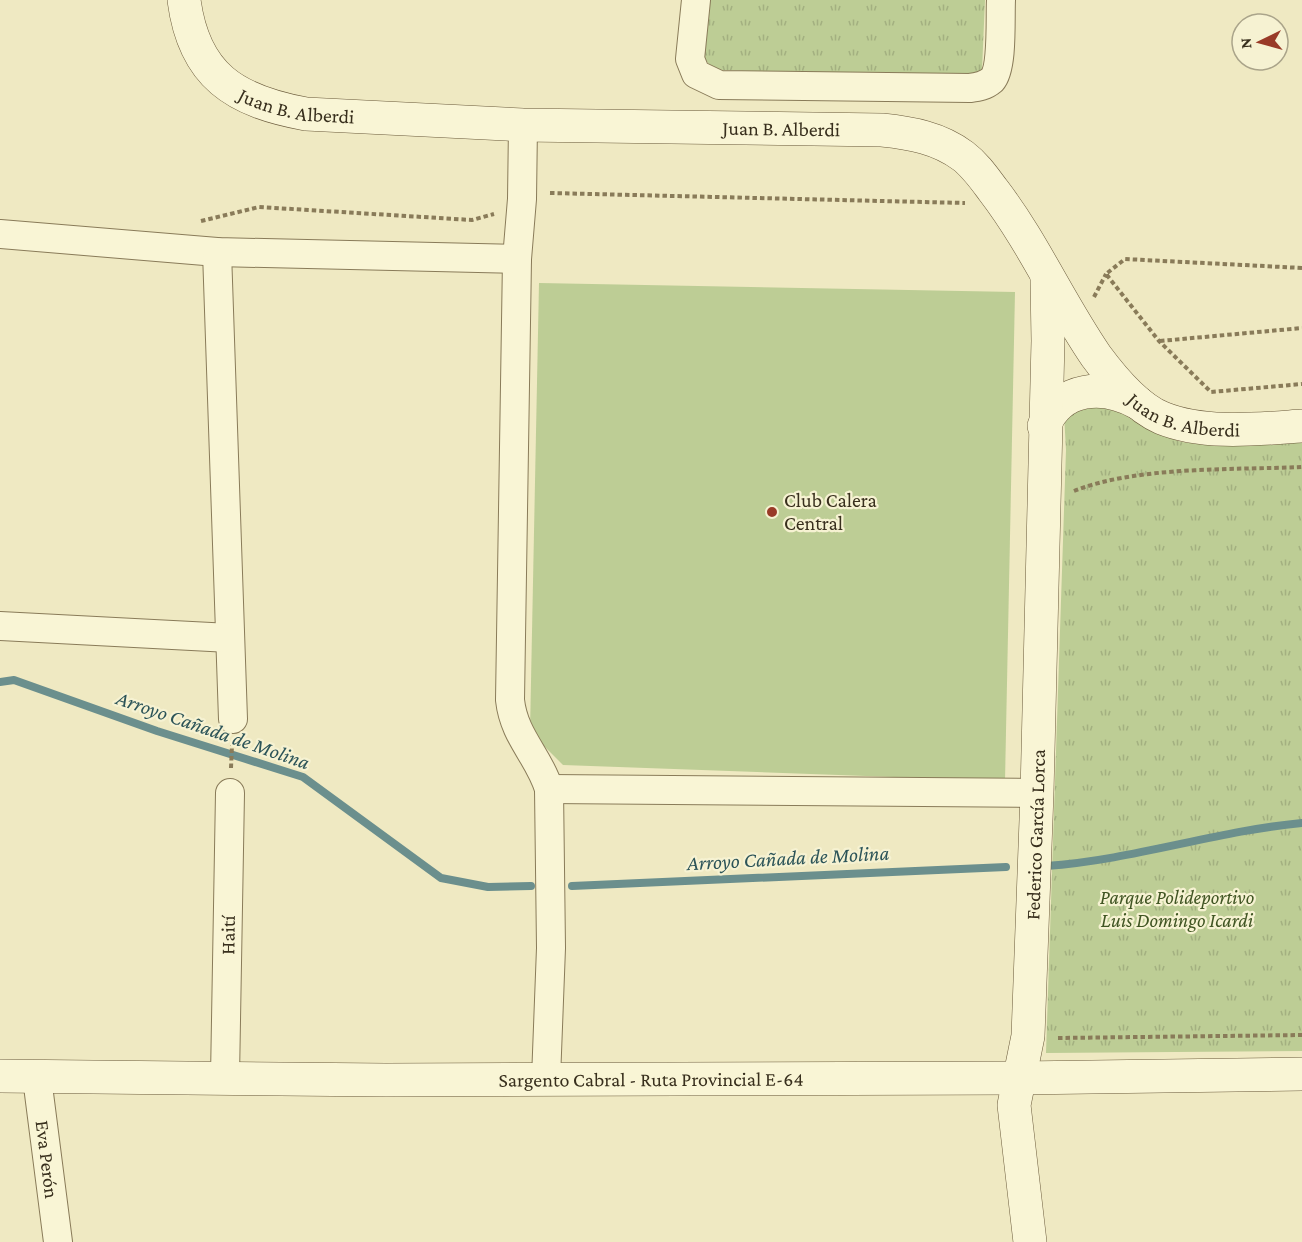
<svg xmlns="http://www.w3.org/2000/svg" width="1302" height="1242" viewBox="0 0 1302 1242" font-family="'Crimson Pro',serif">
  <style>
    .grass { fill: url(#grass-tufts) }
    .pitch { fill: #bdcd95 }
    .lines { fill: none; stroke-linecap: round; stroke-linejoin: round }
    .stream { stroke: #6b8f8d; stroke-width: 8 }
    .street-casing { stroke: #897b59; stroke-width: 30 }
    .secondary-casing { stroke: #6b5b3c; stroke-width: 34 }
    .path { stroke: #897b59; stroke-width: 4; stroke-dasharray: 4.5 3; stroke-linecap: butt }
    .street { stroke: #f9f5d5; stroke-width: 28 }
    .secondary { stroke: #f9f5d5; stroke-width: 33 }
    .poi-dot { fill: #993a27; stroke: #f6f2d2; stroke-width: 2 }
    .labels { text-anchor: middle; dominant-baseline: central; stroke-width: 4.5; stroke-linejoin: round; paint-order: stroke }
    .street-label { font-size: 20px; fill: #382f1d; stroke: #f6f2d2 }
    .poi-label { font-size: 20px; fill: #382f1d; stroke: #f6f2d2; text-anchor: start }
    .park-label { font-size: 20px; font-style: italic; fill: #405523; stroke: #f6f2d2 }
    .water-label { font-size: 21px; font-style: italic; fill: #2c5458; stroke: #f6f2d2 }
  </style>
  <defs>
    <pattern id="grass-tufts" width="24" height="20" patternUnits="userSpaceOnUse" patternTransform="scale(1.5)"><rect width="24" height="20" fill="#bdcd95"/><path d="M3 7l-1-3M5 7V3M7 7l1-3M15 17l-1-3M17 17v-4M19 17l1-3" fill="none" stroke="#a3b080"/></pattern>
  </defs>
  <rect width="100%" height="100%" fill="#efe9c2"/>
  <path class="grass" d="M709,0H985L982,70L969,77L714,70L703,57Z
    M1099,406L1114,408L1147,429L1181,442L1218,446L1302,440V1051L1046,1053L1066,450L1064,414Z"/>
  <path class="pitch" d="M539,283L1015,292L1005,781L563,765L530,732Z"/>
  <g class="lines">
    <path class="stream" d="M0,682L14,680L157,731L303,777L441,878L488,887L531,886
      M1046,866C1133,860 1216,831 1302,823
      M572,886L1006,867"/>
    <defs>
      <g id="street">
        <path d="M696,0L690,59L696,74L719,85L970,88C978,87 985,86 992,80C1003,68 1000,18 1001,0"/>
        <path d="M523,125L522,199L517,259L510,700C514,737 539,756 549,789L551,948L546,1079"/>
        <path d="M0,234L217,252L517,259"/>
        <path d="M217,252L233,719"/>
        <path d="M0,626L230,638"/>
        <path d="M549,789L1037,793"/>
        <path id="s1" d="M225,1077L230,793"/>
        <path id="s2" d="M37,1078L58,1242"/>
      </g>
      <g id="secondary">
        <path id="s3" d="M184,0C194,76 235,101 306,114L523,125L882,130C911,133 939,138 963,156C975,165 984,178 993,190C1033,242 1059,302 1096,356C1113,379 1136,407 1162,418C1204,435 1258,429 1302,426"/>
        <path d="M1044,426C1061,386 1103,384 1138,403"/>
        <path id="s4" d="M0,1076L386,1080L1020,1078L1302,1074"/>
        <path id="s5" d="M1030,1242L1014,1105L1028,1036L1037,793L1048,341L1047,280"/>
      </g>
    </defs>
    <use href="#street" class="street-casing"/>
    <use href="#secondary" class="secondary-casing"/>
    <path class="path" d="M550,193L965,203
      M201,221L259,207L472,220L494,214
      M1302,268L1125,259L1106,274L1159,341L1211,392L1302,384
      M1094,297L1106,274
      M1160,341L1302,328
      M1074,491C1136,466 1234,470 1302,467
      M231,768L232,745
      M1058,1038L1302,1035"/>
    <use href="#street" class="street"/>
    <use href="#secondary" class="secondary"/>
  </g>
  <circle class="poi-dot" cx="772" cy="512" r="6"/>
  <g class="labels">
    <g class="street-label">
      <text stroke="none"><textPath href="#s3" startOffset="172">Juan B. Alberdi</textPath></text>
      <text stroke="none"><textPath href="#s3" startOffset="658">Juan B. Alberdi</textPath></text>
      <text stroke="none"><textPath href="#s3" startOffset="1198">Juan B. Alberdi</textPath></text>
      <text stroke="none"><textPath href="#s5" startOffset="410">Federico García Lorca</textPath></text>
      <text stroke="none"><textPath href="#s1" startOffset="142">Haití</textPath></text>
      <text stroke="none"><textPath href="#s4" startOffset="651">Sargento Cabral - Ruta Provincial E-64</textPath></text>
      <text stroke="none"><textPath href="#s2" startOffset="82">Eva Perón</textPath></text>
    </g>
    <g class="poi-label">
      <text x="784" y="500">Club Calera<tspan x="784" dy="23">Central</tspan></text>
    </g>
    <g class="park-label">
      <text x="1177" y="897">Parque Polideportivo<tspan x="1177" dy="23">Luis Domingo Icardi</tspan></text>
    </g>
    <g class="water-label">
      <text transform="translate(213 730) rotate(19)">Arroyo Cañada de Molina</text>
      <text transform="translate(788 858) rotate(-3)">Arroyo Cañada de Molina</text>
    </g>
  </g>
  <g transform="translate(1260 42) rotate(265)"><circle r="28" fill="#f6f2d2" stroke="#aaa48a" stroke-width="1.5"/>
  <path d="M0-4.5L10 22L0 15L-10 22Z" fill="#993a27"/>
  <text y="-9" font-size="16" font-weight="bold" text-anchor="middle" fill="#382f1d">N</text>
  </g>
</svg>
